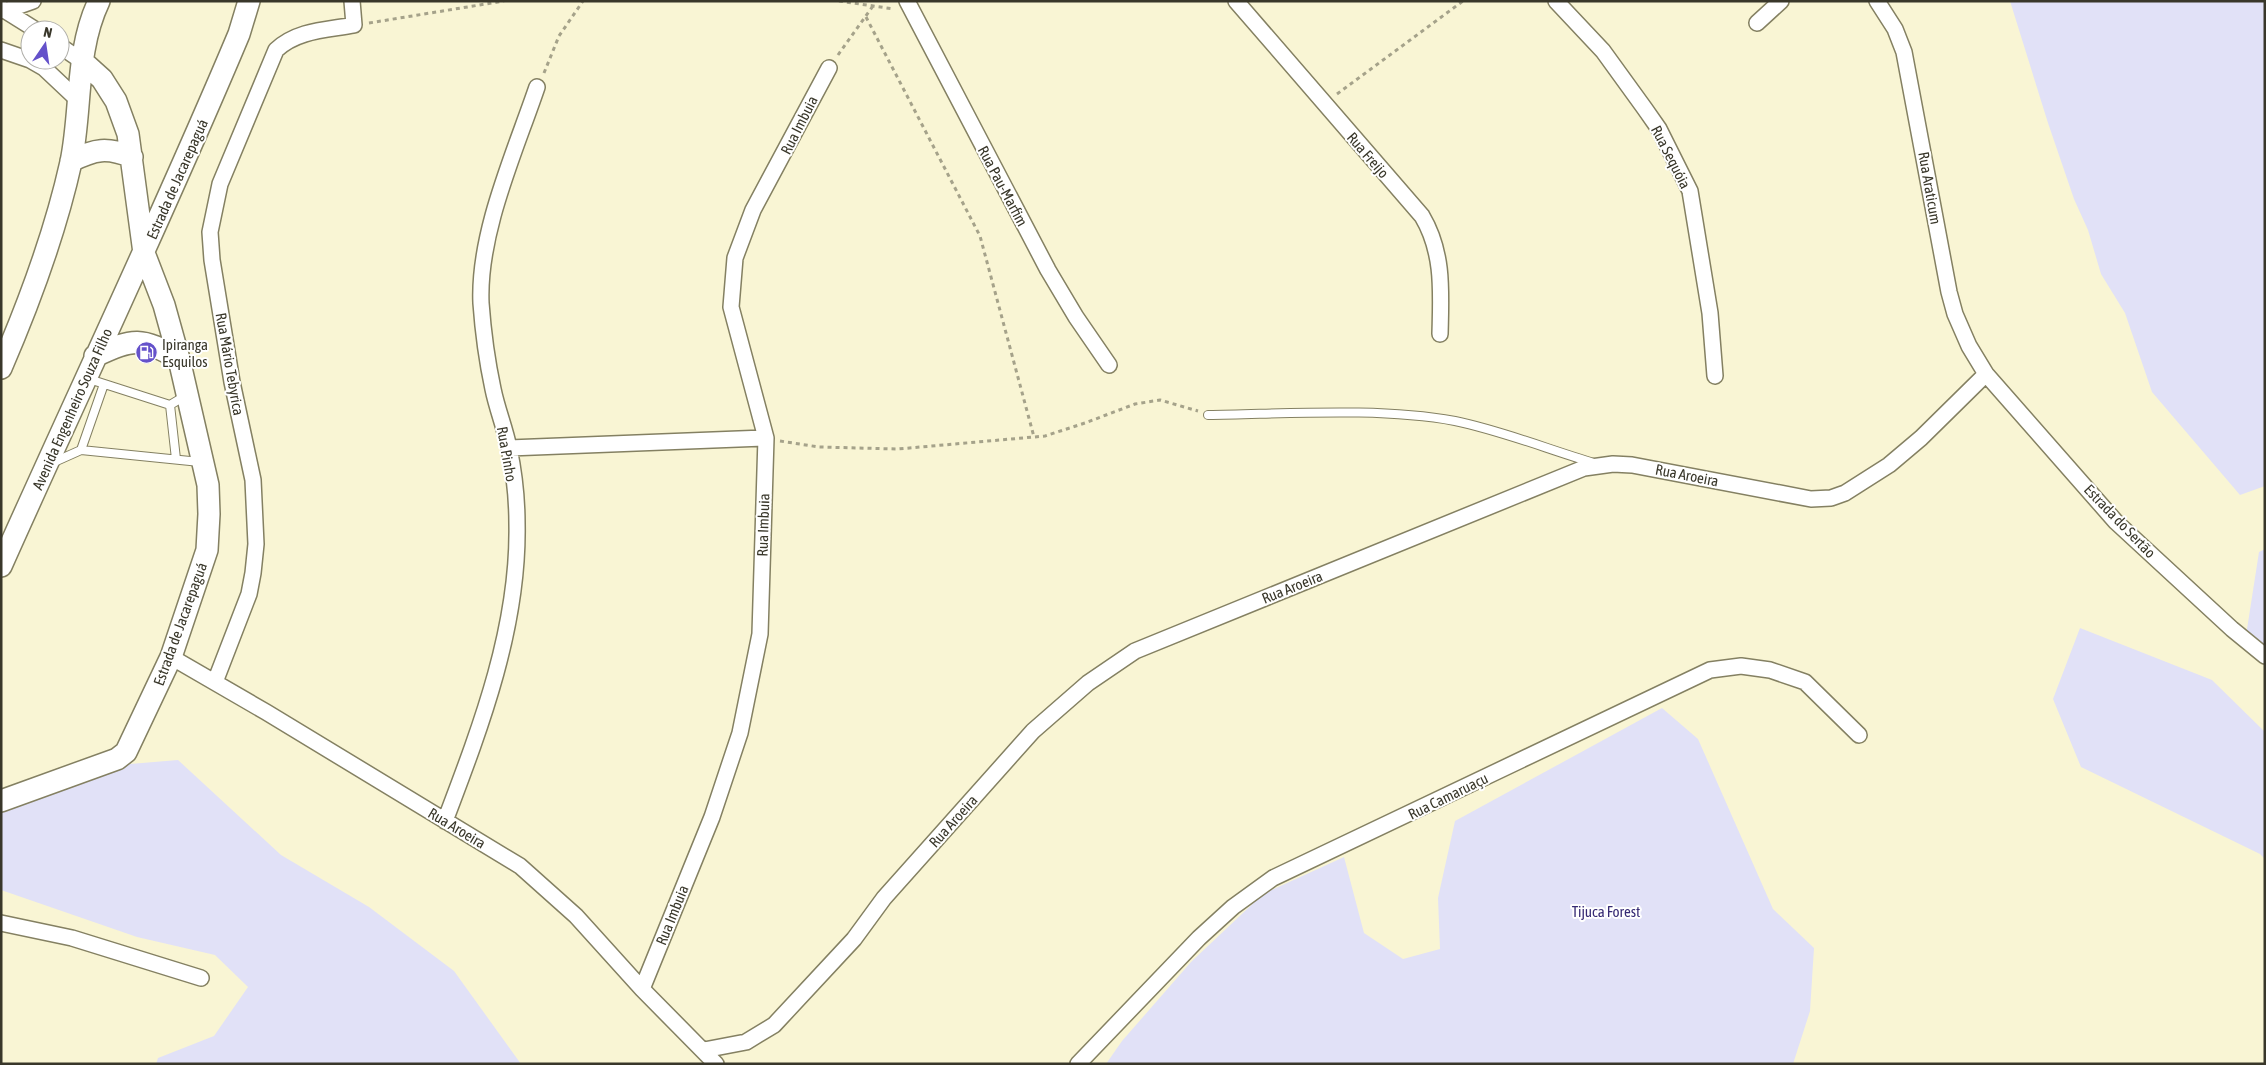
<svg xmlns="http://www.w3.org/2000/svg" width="2266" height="1065" viewBox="0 0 2266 1065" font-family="'Asap Condensed',sans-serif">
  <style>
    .green { fill: #e1e1f7 }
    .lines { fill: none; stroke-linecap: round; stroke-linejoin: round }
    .lane-casing { stroke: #848062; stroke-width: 10 }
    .street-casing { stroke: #848062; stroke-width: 18 }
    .secondary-casing { stroke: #848062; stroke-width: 24 }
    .path { stroke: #a5a28a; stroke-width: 3; stroke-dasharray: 4 4; stroke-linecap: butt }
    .lane { stroke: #fff; stroke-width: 8 }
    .street { stroke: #fff; stroke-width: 15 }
    .secondary { stroke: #fff; stroke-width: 21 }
    .labels { text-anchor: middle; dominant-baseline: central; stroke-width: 4; stroke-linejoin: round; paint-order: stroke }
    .street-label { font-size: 15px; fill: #39372a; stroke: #fff }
    .poi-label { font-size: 15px; fill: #39372a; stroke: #fff; text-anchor: start }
    .park-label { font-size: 15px; fill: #362a74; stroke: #fff }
  </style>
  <rect width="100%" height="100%" fill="#f9f5d4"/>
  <path class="green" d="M2010,1H2265V486L2240,495L2152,392L2125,313L2101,274L2088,230L2074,199L2048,123Z
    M2265,549V654L2245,642L2259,552Z
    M2080,628L2212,680L2265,732V859L2260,854L2081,767L2053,699Z
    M1662,708L1698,739L1773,909L1814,948L1810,1011L1793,1064H1106L1122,1041L1191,962L1263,894L1344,857L1364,933L1403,959L1440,949L1438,898L1455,821Z
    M178,760L281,855L369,907L454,971L521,1064H156L158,1058L214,1036L248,987L215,955L137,937L1,890V809L130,764Z"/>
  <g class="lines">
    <defs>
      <path id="lane" d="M89,379L170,405L185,396
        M170,405L176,459
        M1208,415C1286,414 1378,407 1455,421C1503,431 1547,449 1594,463
        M81,450L104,384
        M52,463L81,450L200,462"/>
      <path id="street" d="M907,1L1048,270L1076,317L1109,365
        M1236,1L1422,216C1444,253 1441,292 1440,334
        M1556,1L1603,51L1645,109L1659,129L1690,191L1710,313L1715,376
        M1877,1L1895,29L1904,52L1949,292L1955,314L1969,346L1986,374L2116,522L2232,629L2265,656
        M1,8L36,30
        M5,11L33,1
        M1757,23L1781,1
        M60,46L82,61
        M1,50L30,60
        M30,60L44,68L78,100
        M509,448L766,438
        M171,657L266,712L520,866L576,916L642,989L716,1064
        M215,682L249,594L253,573L256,544L253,480L232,382L212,260L210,232L220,184L276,50C297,30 327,30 354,25L352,1
        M445,821C481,726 519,627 517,524C517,499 514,472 509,448C505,428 497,409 493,389C487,361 483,331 481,303C478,233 515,152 537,87
        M1,923L72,938L201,978
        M642,989L712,817L740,733L760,634L766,438L731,307L735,258L753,210L829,68
        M704,1050L746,1042L774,1025L854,939L884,898L1033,731L1088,683L1135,651L1584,468L1613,464L1632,465L1811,499L1831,498L1845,493L1889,465L1921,438L1986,374
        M1078,1064L1199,938L1233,907L1273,878L1710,670L1741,666L1770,670L1805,682L1859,735"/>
      <path id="secondary" d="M71,161C95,149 107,147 132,157
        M95,356C134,338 141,337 179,359
        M1,368C30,301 55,234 71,162C82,109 75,51 99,1
        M1,566C80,389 164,213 239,34L249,1
        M1,801L117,759L126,752L171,657L207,550L209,514L208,485L179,359L164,305L144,253L128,134L116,101L102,79L82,61"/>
    </defs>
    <use href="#lane" class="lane-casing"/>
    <use href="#street" class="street-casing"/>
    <use href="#secondary" class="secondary-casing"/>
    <path class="path" d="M839,1L894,9
      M866,17L980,236L1034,437
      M369,23L504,1
      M838,55L873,6
      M544,73L559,36L583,1
      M1337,94L1463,1
      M780,441L819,447L898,449L1045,436L1085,423L1135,404L1160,400L1198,411"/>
    <use href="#lane" class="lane"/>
    <use href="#street" class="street"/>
    <use href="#secondary" class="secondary"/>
  </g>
  <defs>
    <symbol id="fuel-disc" viewBox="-11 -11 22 22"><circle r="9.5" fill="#6451ca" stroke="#fff"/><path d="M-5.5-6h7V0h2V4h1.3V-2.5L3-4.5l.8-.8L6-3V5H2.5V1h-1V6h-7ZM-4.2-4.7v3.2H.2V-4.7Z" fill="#fff"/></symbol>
  </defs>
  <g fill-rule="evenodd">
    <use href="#fuel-disc" x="134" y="340" width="25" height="25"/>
  </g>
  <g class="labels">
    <g class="street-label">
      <text transform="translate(799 125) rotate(-63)">Rua Imbuia</text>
      <text transform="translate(1368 155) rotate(49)">Rua Freijo</text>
      <text transform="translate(1671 157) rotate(63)">Rua Sequóia</text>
      <text transform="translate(177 179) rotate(-66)">Estrada de Jacarepaguá</text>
      <text transform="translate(1003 186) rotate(62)">Rua Pau-Marfim</text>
      <text transform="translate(1930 188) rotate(80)">Rua Araticum</text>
      <text transform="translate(230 364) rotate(80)">Rua Mário Tebyrica</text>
      <text transform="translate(72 409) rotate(-66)">Avenida Engenheiro Souza Filho</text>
      <text transform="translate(507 454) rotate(80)">Rua Pinho</text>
      <text transform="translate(1687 475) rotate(11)">Rua Aroeira</text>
      <text transform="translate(2120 521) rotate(46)">Estrada do Sertão</text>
      <text transform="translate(763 525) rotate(-88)">Rua Imbuia</text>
      <text transform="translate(1292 587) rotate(-22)">Rua Aroeira</text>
      <text transform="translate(180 624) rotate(-70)">Estrada de Jacarepaguá</text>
      <text transform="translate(1448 796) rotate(-26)">Rua Camaruaçu</text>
      <text transform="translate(953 821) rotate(-48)">Rua Aroeira</text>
      <text transform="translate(457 828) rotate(31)">Rua Aroeira</text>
      <text transform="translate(672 915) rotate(-68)">Rua Imbuia</text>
    </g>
    <g class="poi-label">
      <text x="162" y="344">Ipiranga<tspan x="162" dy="17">Esquilos</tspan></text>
    </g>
    <g class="park-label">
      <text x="1606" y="911">Tijuca Forest</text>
    </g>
  </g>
  <rect width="2266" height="1065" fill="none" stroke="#39372a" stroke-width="5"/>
  <g transform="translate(45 45) rotate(13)"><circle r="24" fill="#ffffff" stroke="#b0afaa"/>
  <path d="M0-4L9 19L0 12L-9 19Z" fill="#6451ca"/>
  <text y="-8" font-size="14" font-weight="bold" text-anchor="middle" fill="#39372a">N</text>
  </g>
</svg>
